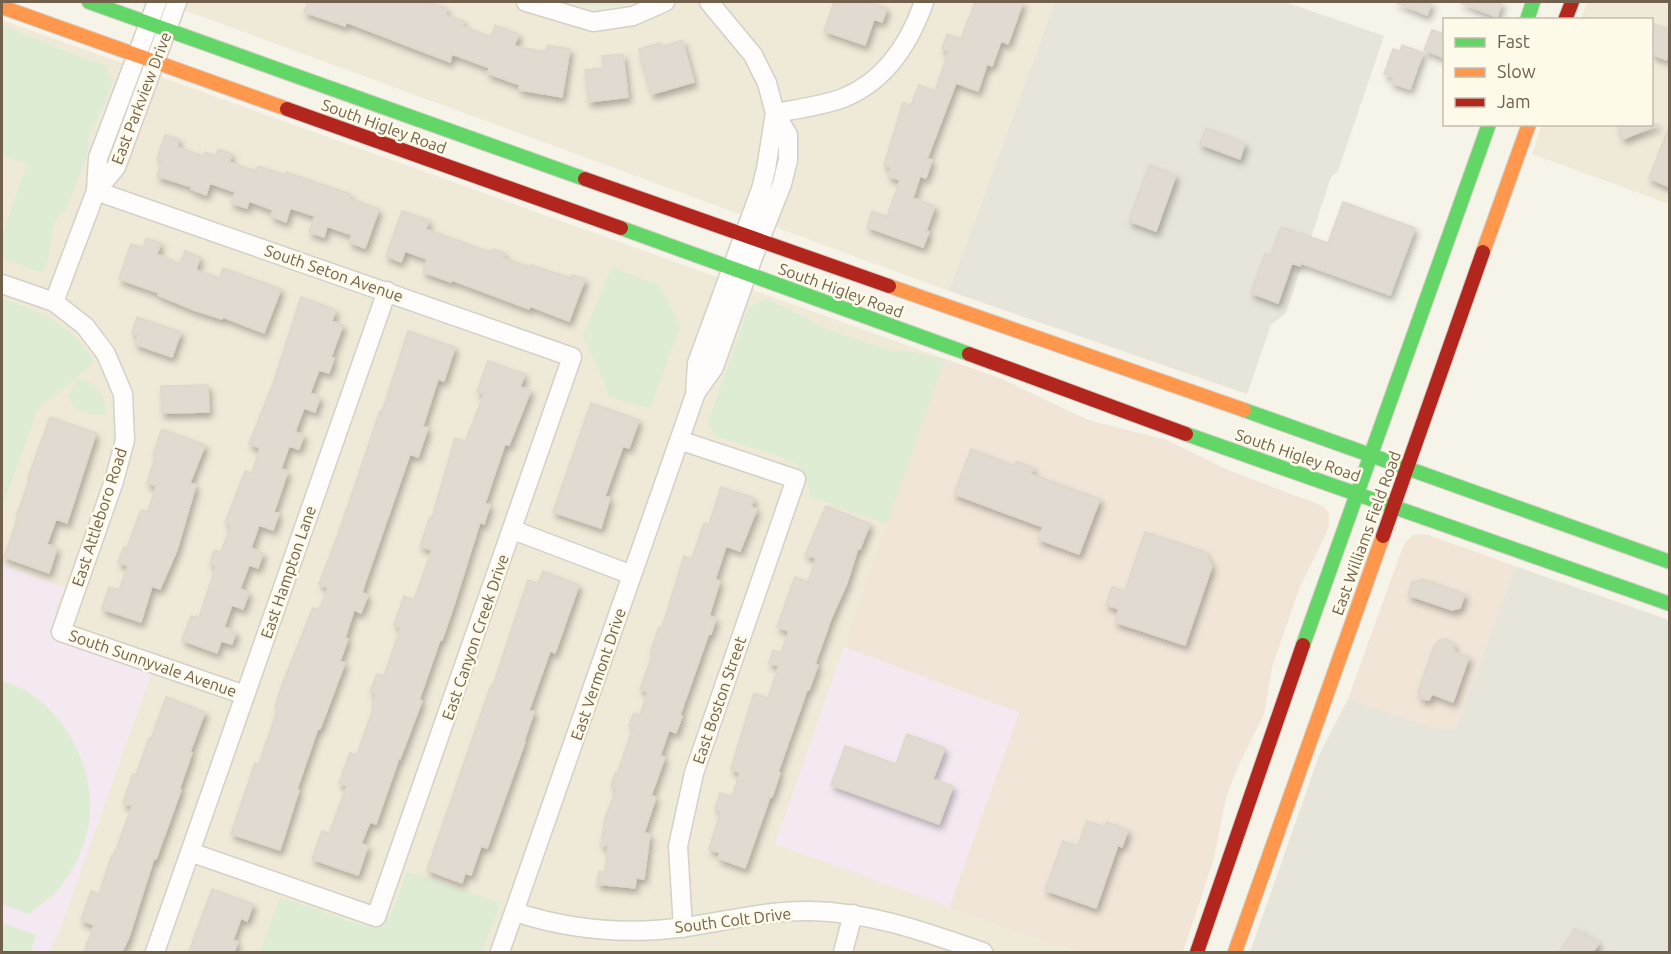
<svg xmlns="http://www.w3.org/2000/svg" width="1671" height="954" viewBox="0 0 1671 954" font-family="Ubuntu,sans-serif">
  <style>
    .residential { fill: #efe9d8 }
    .commercial { fill: #f0e5d7 }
    .industrial { fill: #e7e4da }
    .education { fill: #f4e9f1 }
    .green { fill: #deecd4 }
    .building { fill: #e1dad0; stroke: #ded8cb; stroke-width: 1.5; filter: url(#shadow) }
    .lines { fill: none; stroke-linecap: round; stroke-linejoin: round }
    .street-casing { stroke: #d5d0c7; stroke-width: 21 }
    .fast-casing { stroke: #d4cfc6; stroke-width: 16 }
    .slow-casing { stroke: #d4cfc6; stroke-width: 16 }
    .jam-casing { stroke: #d4cfc6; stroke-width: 16 }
    .street { stroke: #fefdfc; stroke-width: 18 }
    .fast { stroke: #63d668; stroke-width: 14 }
    .slow { stroke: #ff974d; stroke-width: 14 }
    .jam { stroke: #b3261e; stroke-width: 14 }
    .labels { text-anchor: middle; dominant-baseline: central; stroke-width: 5; stroke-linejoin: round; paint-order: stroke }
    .street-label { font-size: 16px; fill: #71604b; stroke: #fefaea }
  </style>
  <defs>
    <filter id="shadow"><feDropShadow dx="3" dy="5" stdDeviation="3" flood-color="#0004"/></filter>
  </defs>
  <rect width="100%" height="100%" fill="#f6f3e9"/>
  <path class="residential" d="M162,2H1055L949,291Z
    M1587,2H1669V204L1532,154L1542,125L1652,124V20L1581,19Z
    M2,20L945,359L776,844L1078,952H2Z"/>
  <path class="commercial" d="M945,359L1000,378L1088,420L1167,440L1228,470L1323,506L1329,513V525L1325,536L1299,589L1272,667L1264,714L1236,771L1226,798L1214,858L1183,952H1078L949,907L1019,713L844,647Z
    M1421,534L1428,535L1515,566L1456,729L1433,728L1348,699L1402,549L1406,541L1413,535Z"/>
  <path class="industrial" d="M1055,2H1285L1384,36L1338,171L1331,177L1286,313L1271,325L1247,394L949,291Z
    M1515,566L1669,620V952H1250L1320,753L1348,699L1433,728L1456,729Z"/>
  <path class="education" d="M2,565L65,588L56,606L54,624L60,638L68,646L91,649L152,672L61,927L49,952H2Z
    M844,647L1019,713L949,907L775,844Z"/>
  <path class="green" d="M568,2H635C611,8 592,8 568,2Z
    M2,25L91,61L93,60L105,65L113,81L105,103L89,134L88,152L66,210C63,212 60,214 58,216C48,231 54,264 40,273L2,258V236L27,164L2,155Z
    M612,267L659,285L680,326L650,409L610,397L583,335Z
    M2,298C30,309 57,317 78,340C85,348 91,353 94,363L38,409L2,508Z
    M767,299L793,311L827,329L890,351L902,350L945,359L887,524L810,497C809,488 807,478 802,470C792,456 734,443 715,437L708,422L749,307Z
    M77,379C96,382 107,395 106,415L90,414L74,407L68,395Z
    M2,681C66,698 106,782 84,843C78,861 67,881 54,894C47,901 37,907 29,914L2,904Z
    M407,871L501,903L481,952H260L280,897L361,925H377L389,916L394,908Z
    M2,923L36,935L31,952H2Z"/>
  <path class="building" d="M308,2H427L447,8L445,15L464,21L462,26L491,37L495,25L519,34L514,46L546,52L547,45L570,49L562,97L519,90L520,85L487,73L490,68L452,54L450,62L346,22L345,26L304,12Z
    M834,2H869L887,8L882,22L874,19L865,45L824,31Z
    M975,2H1023L1008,44L1001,41L992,66L987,64L978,91L956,83L927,159L932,160L926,178L920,176L913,198L935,206L926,231L929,232L923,247L867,227L872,211L887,217L900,180L888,176L891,167L884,165L903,103L911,105L919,85L935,91L949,51L942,49L947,34L961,39Z
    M1395,2H1432L1427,15Z
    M1459,2H1502L1497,17Z
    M1652,23L1670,30V52L1666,60L1652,54Z
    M1432,30L1444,34V58L1424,50Z
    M682,40L694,82L652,94L639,49L660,43L661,47Z
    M1402,45L1423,53L1410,89L1391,83L1393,77L1384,74L1393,49L1400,51Z
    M623,54L628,97L589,102L585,70L604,68L602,56Z
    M1617,124H1658V125L1623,139Z
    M1669,127H1670V187L1649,178Z
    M1206,128L1245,143L1240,159L1200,144Z
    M165,135L179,139L177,147L204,156L205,152L216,156L218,149L232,154L229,162L256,171L258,166L285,175L286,172L350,194L349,198L379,209L365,248L349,242L352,235L327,226L324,237L309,232L315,216L290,208L286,222L271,216L273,210L249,201L247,208L231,203L235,192L210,183L206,195L191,189L192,187L157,176L162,161L157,159Z
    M1149,165L1176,175L1156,231L1129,221Z
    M1343,202L1415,228L1390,295L1301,263L1300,266L1292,263L1278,303L1251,293L1265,254L1271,255L1281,227L1328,243Z
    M402,211L429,220L426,229L484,250L492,251L493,249L505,253L503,258L530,267L531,265L564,276L571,278L572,275L585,279L569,321L530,306L529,309L452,280L451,282L423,272L427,259L405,251L401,262L386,256Z
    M146,238L161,243L157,254L180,264L185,251L200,257L196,270L220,278L223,268L281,289L264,333L223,317L222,319L194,310L158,295L159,293L119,279L131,244L143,248Z
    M301,297L336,310L332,321L343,325L331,357L334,358L329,373L319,370L310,393L320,397L315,412L304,408L295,432L304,435L299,449L289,446L281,469L288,471L274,512L279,514L273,530L259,525L251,548L263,553L258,568L249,565L240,589L249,592L243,609L232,605L224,627L236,632L232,644L221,641L217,653L182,640L191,616L199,618L216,566L210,564L214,550L221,552L231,525L225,523L245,471L252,473L260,448L249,444L274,381Z
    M137,317L181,332L172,357L135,344L138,335L132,333Z
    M408,331L455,347L444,381L438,379L423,426L428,428L418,457L410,454L365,583L362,593L368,595L361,613L354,610L345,638L348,639L340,661L345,663L320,729L318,728L297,789L299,790L280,850L231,834L255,763L259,764L278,708L275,707L282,685L313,608L319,610L328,588L319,584L340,529L380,411L382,412Z
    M488,361L525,374L520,387L531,390L509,445L505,444L485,503L490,505L484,524L480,522L455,602L442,640H440L419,700L422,701L400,759L399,758L376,824L370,822L361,844L368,846L358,875L312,859L322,831L329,833L347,786L339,783L350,753L357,755L374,706L372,705L376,694L370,692L377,674L384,676L401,627L394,625L404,596L414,600L432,550L420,546L430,517L432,518L455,438L465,442L484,394L477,392Z
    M208,385L209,412L162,413L161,386Z
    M591,403L639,420L629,448L623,446L605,496L610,498L601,528L553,512Z
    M50,417L96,433L67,523L56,519L47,544L57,548L49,573L4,557L18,518L16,517L30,478H28Z
    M162,429L205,445L190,483L196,485L177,550L160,589L152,586L141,622L102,609L109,587L119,590L128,566L118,562L124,547L127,548L141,510L148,512L156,486L147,483L156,455L153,454Z
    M971,449L1015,466L1016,461L1034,468L1031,474L1100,499L1079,554L1038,539L1043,527L954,494Z
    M721,487L754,498L751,507L757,509L740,551L726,546L715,580L720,581L709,616L716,618L711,634L709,633L680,715L682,716L676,733L669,730L660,756L665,757L651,796L656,797L644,833L650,834L644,879L636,878L635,888L597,884L599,871L605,872L608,846L601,845L605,818L617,788L611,786L615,773L617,774L633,728L629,726L634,713L640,715L648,692L640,689L653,654L650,653L659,627L662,628L684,556L692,559L704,523L709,525Z
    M826,506L870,524L860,549L858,548L847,583L831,619L815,664L818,665L809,690H807L778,772L780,773L772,797H770L745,868L718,858L720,853L709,849L721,811L715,809L720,793L732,797L740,773L731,769L754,693L768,698L779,666L769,663L773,650L781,653L789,631L777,627L795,577L808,582L816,558L805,555Z
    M1145,532L1204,551L1212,566L1185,645L1115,622L1119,609L1106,605L1112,587L1125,591Z
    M543,571L579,585L555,653L550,651L529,710L534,712L524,741L525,742L487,848L481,846L471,875L465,873L462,883L427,870L491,685L493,686L528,580L538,584Z
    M1423,579L1465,594L1460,608L1452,610L1408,595L1412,582Z
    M1443,639H1447L1453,644L1455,652L1469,657L1453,702L1432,694L1429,700L1422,699L1418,692L1434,646L1438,641Z
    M166,697L205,712L190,752L192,753L179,790H181L156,859L154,858L129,937L122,952H84L94,925L81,920L91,891L99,894L112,855H114L132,806L123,803L133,774L136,775L149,738L151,739Z
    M907,734L945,748L933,779L953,786L939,824L831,785L845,746L896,764Z
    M1087,821L1105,827L1107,822L1128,830L1122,847L1118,845L1096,908L1045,890L1063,841L1078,846Z
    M212,889L253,904L247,921L241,918L233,940L238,942L234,952H189Z
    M1575,928L1599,943L1593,952H1559Z"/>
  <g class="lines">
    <defs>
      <path id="street" d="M526,2L593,22L633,16L665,2
        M775,113C797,109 822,106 843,98C886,81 910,42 924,2
        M96,191L572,357L376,917L190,852
        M96,191L116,167L177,2
        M2,284L54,302L85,326L106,354L123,394L125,440L114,481L61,632L245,695
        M54,302L96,191L98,158L157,2
        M695,394L714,367L752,260L782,184L788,160V135L775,113L767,83L753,55L709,2
        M679,440L796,479L694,773L678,846L683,928
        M513,530L632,575
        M515,912C570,930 628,935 685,927C727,921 769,910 811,911C871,912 928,933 983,952
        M155,952L387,291
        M500,952L695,395L697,363L761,189L766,169L775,113
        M843,952L853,914"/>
      <path id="fast" d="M89,2L585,179
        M1527,20L1533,2
        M621,228L969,354
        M1244,410L1670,562
        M1186,434L1670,604
        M1303,645L1489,124"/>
      <path id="slow" d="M2,7L287,109
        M1483,252L1529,124
        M889,286L1244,410
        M1235,952L1383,536"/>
      <path id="jam" d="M1565,20L1572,2
        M287,109L621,228
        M585,179L889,286
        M969,354L1186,434
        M1383,536L1483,252
        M1197,952L1303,645"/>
    </defs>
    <use href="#street" class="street-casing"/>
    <use href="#fast" class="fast-casing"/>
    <use href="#slow" class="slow-casing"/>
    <use href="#jam" class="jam-casing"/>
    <use href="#street" class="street"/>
    <use href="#fast" class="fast"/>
    <use href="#slow" class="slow"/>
    <use href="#jam" class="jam"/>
  </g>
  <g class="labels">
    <g class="street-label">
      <text transform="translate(141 98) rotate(-69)">East Parkview Drive</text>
      <text transform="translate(384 126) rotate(20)">South Higley Road</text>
      <text transform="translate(334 273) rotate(19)">South Seton Avenue</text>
      <text transform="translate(841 290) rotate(20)">South Higley Road</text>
      <text transform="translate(1298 455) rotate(19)">South Higley Road</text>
      <text transform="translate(99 517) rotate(-72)">East Attleboro Road</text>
      <text transform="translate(1366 533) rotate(-70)">East Williams Field Road</text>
      <text transform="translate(288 572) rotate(-71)">East Hampton Lane</text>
      <text transform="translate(475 637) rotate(-71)">East Canyon Creek Drive</text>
      <text transform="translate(153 663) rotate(19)">South Sunnyvale Avenue</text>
      <text transform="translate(598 674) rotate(-71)">East Vermont Drive</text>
      <text transform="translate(719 700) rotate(-71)">East Boston Street</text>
      <text transform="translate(733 920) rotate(-7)">South Colt Drive</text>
    </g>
  </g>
  <rect width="1671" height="954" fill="none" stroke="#71604b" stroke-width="6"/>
  <rect x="1443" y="18" width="210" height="108" fill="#fefaea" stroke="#c6bcaa" stroke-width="1.5"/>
  <rect x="1455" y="38" width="30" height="9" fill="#63d668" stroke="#c6bcaa" stroke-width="1.5"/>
  <text x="1497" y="48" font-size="18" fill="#71604b">Fast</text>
  <rect x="1455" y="68" width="30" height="9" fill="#ff974d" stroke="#c6bcaa" stroke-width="1.5"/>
  <text x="1497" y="78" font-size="18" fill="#71604b">Slow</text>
  <rect x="1455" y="98" width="30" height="9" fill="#b3261e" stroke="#c6bcaa" stroke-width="1.5"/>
  <text x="1497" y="108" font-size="18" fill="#71604b">Jam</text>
</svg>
